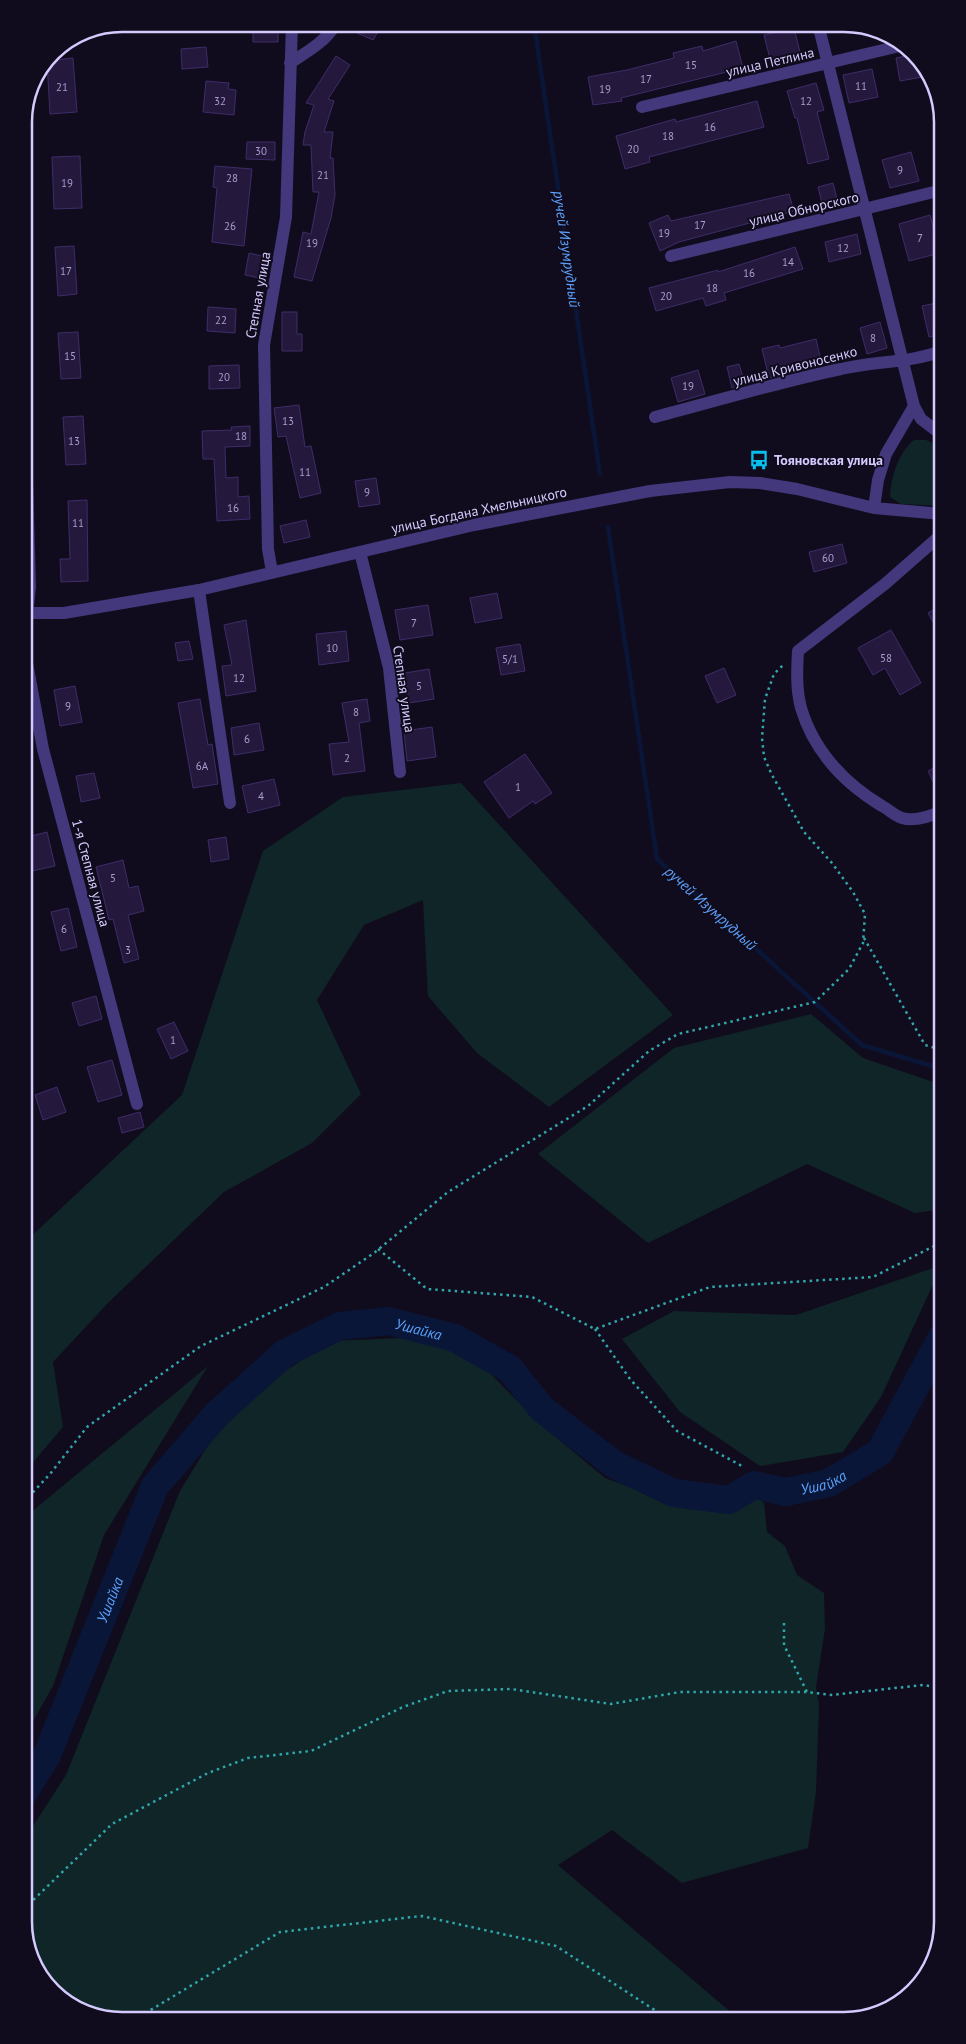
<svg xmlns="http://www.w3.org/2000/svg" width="966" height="2044" viewBox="0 0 966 2044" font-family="'PT Sans',sans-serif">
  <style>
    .green { fill: #0f2527 }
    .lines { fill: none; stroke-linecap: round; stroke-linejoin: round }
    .stream { stroke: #0a1638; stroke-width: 4.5 }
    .river { stroke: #0a1638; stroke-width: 28 }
    .building { fill: #24193d; stroke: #3e2c69 }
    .path { stroke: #30a6ab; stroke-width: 2.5; stroke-dasharray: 2.5 4; stroke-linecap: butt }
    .minor { stroke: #42387b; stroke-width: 12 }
    .labels { text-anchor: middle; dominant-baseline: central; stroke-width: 4; stroke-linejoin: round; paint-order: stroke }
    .number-label { font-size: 11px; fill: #a99ecd }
    .street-label { font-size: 14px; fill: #d5cafd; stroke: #110c1d }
    .poi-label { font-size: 14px; font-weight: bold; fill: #d5cafd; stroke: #110c1d; text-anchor: start }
    .water-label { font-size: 15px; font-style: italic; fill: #5ba1fa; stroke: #110c1d }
    .rim { fill: none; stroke: #d5cafd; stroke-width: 2.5 }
  </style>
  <rect width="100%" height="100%" fill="#110c1d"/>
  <path class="green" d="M914,440H926L942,447V506L901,504L890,497C891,477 898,453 914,440Z
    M461,783L673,1015L549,1107L477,1053L428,996L423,900L364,925L317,1000L361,1094L312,1143L224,1192L109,1302L53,1362L63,1427L24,1473V1243L182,1095L263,851L343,797Z
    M811,1014L863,1058L942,1085V1209L915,1213L807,1164L648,1243L538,1154L674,1048Z
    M942,1265L881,1397L843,1452L760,1466L680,1412L622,1339L674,1311L796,1315Z
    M401,1338L437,1342L478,1361L540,1424L605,1478L673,1503L723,1513L752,1493L764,1503L767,1532L785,1546L797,1575L824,1593L825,1629L816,1687L819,1705L816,1792L808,1848L682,1883L612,1830L558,1865L740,2020H116L67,2003L31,1959L24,1921V1840L66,1775L180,1491L223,1421L274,1378L332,1341Z
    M208,1366L104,1535L53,1686L24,1737V1518Z"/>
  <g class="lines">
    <path class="stream" d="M534,24L600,474
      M608,527L657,859L862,1045L942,1069"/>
    <path class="river" id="s1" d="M24,1792L47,1755L155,1486L217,1414L285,1353L340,1326L389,1321L455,1338L510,1369L542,1409L615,1465L674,1493L729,1500L754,1485L786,1492L829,1483L880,1452L942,1337"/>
  </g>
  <path class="building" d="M253,24H278V42H253Z
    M361,24H367L379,30L373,40L357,33Z
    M794,28L800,52L770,59L764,35Z
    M736,41L743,68L621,98L622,101L593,105L588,77L627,70L674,58L673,53L702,46L703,51Z
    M206,47L208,67L182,69L181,49Z
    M912,55L928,76L900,81L896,58Z
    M336,56L350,65L328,99L334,101L324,132H333L330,158H333L335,195L331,218L312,281L294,277L303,232L311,234L319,192H313L311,145H303L305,132L314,105L306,103Z
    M73,58L77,112L50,114L47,61Z
    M872,69L878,97L849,103L843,75Z
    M206,81L229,83L228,89L236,90L234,115L203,112Z
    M816,83L824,110L817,112L829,159L808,164L797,118H795L787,91Z
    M757,101L764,127L649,157L650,162L625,169L616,136L675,119L676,122Z
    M247,142H275V160L246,159Z
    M911,152L919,181L890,188L882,160Z
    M80,156L82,208L54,209L52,157Z
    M215,166L252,169L244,246L212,242L217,188L213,187Z
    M833,183L837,199L822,203L818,187Z
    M789,194L794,211L679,242L660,251L649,223L668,215L671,221Z
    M930,215L940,253L909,261L899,224Z
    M857,234L861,254L829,262L825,242Z
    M74,246L77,294L58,296L55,247Z
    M795,247L803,269L724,293L726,300L706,306L703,298L656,311L649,288L718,270V272Z
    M249,253L262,256L259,278L245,275Z
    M941,302L942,334L929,337L922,306Z
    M208,307L236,309L235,333L207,331Z
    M282,312H297V334H302V351H282Z
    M880,322L887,348L867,354L860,328Z
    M78,332L81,378L61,379L58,333Z
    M816,339L822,365L769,378L762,349L779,345L780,348Z
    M739,364L745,384L732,388L727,367Z
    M239,365L240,388L209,389V366Z
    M698,370L705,394L678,402L671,378Z
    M299,405L305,447L311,446L321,493L300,498L286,436L278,437L274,408Z
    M83,416L86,464L66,465L63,417Z
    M250,426V446L225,447L226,478L238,477V497L249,496L250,519L217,521L214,459H203L202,431L232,430L231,427Z
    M376,478L380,504L359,507L355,481Z
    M87,500L88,581L61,582L60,559H70L68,501Z
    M306,520L310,537L284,543L280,526Z
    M842,544L847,563L814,572L809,552Z
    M497,593L502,618L475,623L470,598Z
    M428,605L433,635L400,640L395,610Z
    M942,605V638L928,613Z
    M246,620L256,691L226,696L222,666L232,665L224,625Z
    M891,630L921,683L900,695L885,668L873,675L858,648Z
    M346,631L349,661L319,665L316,634Z
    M189,641L193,659L178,661L175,643Z
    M520,644L525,671L501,675L496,648Z
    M724,668L736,695L717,703L705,676Z
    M429,669L434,699L409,703L405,673Z
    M75,686L82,722L60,726L54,690Z
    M200,699L208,745L212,744L218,784L193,788L178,703Z
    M367,699L370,721L359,723L365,771L333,775L329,744L349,742L342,703Z
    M259,723L264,750L234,755L231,728Z
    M432,727L436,757L407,761L404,731Z
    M525,754L552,793L535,804L533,801L509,818L484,782Z
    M942,764V800L928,771Z
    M94,773L100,798L81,802L76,776Z
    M274,779L280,805L248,813L242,786Z
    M47,832L55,866L32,871L24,838Z
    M226,837L229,859L211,862L208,840Z
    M123,860L129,888L138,886L144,911L128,915L139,959L124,963L113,919L109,920L96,867Z
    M68,908L77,947L61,951L51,912Z
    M96,996L102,1019L79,1026L72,1003Z
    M174,1022L188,1051L171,1059L157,1029Z
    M112,1060L122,1095L98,1102L87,1067Z
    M57,1087L66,1112L43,1120L35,1095Z
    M140,1112L144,1127L122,1133L118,1118Z"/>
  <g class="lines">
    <path class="path" d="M864,938L925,1045L942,1050
      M378,1249L427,1289L532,1297L595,1329L710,1287L873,1277L942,1242
      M595,1329L630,1379L677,1431L742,1466
      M24,1502L50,1474L87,1427L201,1346L324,1287L374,1253L448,1192L588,1106L649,1051L678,1034L815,1002L849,969L863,943L865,914L853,892L832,863L804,832L772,775L764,757L762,738L765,699L774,674L783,665
      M784,1623V1645L807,1692
      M24,1909L112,1824L208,1773L248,1758L311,1751L403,1707L448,1691L511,1689L611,1704L680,1692H807L831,1695L923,1685L942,1688
      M134,2020L280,1932L422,1916L556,1946L670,2020"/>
    <path class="minor" d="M818,24L914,406L921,419L942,435
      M290,63C307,52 325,42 336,24
      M642,107L904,45
      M671,256L942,190
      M655,417C717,401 778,382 841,369C875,361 909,363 942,351
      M874,508L878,480L886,454L914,406
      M940,515L942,534L885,584L798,651C797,670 796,689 801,708C814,751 844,783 882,806C888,809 895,816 902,818C915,822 931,816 942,811
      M360,552L389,668L400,772
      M272,572L268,549L264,345L286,217L292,24
      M199,590L230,803
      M24,613H64L199,590L474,525L650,491L730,482L760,483L797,489L874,508L942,514
      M24,645L30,587L24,374
      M24,647L43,749L137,1104"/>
  </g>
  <defs>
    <symbol id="bus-bare" viewBox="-9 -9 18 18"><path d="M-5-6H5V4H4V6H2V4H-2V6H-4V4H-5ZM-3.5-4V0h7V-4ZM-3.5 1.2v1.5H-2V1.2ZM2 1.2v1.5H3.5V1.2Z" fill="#07beec" stroke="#110c1d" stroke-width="2.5" paint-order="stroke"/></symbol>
  </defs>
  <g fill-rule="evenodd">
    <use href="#bus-bare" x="745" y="446" width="28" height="28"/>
  </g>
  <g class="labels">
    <g class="number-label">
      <text x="691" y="65">15</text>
      <text x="646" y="79">17</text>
      <text x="861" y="86">11</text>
      <text x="62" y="87">21</text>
      <text x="605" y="89">19</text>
      <text x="220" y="101">32</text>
      <text x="806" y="101">12</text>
      <text x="710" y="127">16</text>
      <text x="668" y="136">18</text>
      <text x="633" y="149">20</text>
      <text x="261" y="151">30</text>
      <text x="900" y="170">9</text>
      <text x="323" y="175">21</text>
      <text x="232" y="178">28</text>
      <text x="67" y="183">19</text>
      <text x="700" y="225">17</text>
      <text x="230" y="226">26</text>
      <text x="664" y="233">19</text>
      <text x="920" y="238">7</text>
      <text x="312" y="243">19</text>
      <text x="843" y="248">12</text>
      <text x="788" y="262">14</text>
      <text x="66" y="271">17</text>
      <text x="749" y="273">16</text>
      <text x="712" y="288">18</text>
      <text x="666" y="296">20</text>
      <text x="221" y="320">22</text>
      <text x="873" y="338">8</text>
      <text x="70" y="356">15</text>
      <text x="224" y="377">20</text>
      <text x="688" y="386">19</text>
      <text x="288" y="421">13</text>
      <text x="241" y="436">18</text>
      <text x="74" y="441">13</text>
      <text x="305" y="472">11</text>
      <text x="367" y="492">9</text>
      <text x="233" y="508">16</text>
      <text x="78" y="523">11</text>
      <text x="828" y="558">60</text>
      <text x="414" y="623">7</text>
      <text x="332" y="648">10</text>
      <text x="886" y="658">58</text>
      <text x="510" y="659">5/1</text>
      <text x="239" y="678">12</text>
      <text x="419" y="686">5</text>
      <text x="68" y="706">9</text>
      <text x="356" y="712">8</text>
      <text x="247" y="739">6</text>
      <text x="347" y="758">2</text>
      <text x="202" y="766">6А</text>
      <text x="518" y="787">1</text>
      <text x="261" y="796">4</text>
      <text x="113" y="878">5</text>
      <text x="64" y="929">6</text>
      <text x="128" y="950">3</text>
      <text x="173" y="1040">1</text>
    </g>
    <g class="street-label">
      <text transform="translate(770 62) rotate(-13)">улица Петлина</text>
      <text transform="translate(804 209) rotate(-13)">улица Обнорского</text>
      <text transform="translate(258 295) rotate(-80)">Степная улица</text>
      <text transform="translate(795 366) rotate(-14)">улица Кривоносенко</text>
      <text transform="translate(479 510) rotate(-12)">улица Богдана Хмельницкого</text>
      <text transform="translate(404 689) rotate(82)">Степная улица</text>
      <text transform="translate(91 873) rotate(75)">1-я Степная улица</text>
    </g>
    <g class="poi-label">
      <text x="774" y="460">Тояновская улица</text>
    </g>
    <g class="water-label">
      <text transform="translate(567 249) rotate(82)">ручей Изумрудный</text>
      <text transform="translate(711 908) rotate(42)">ручей Изумрудный</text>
      <text stroke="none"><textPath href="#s1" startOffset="661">Ушайка</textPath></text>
      <text stroke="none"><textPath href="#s1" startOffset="1126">Ушайка</textPath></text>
      <text stroke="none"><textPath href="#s1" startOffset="211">Ушайка</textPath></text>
    </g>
  </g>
  <path d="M0 0H966V2044H0ZM122 32H844A90 90 0 0 1 934 122V1922A90 90 0 0 1 844 2012H122A90 90 0 0 1 32 1922V122A90 90 0 0 1 122 32Z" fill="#110c1d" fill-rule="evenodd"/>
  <path class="rim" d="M122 32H844A90 90 0 0 1 934 122V1922A90 90 0 0 1 844 2012H122A90 90 0 0 1 32 1922V122A90 90 0 0 1 122 32Z"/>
</svg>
